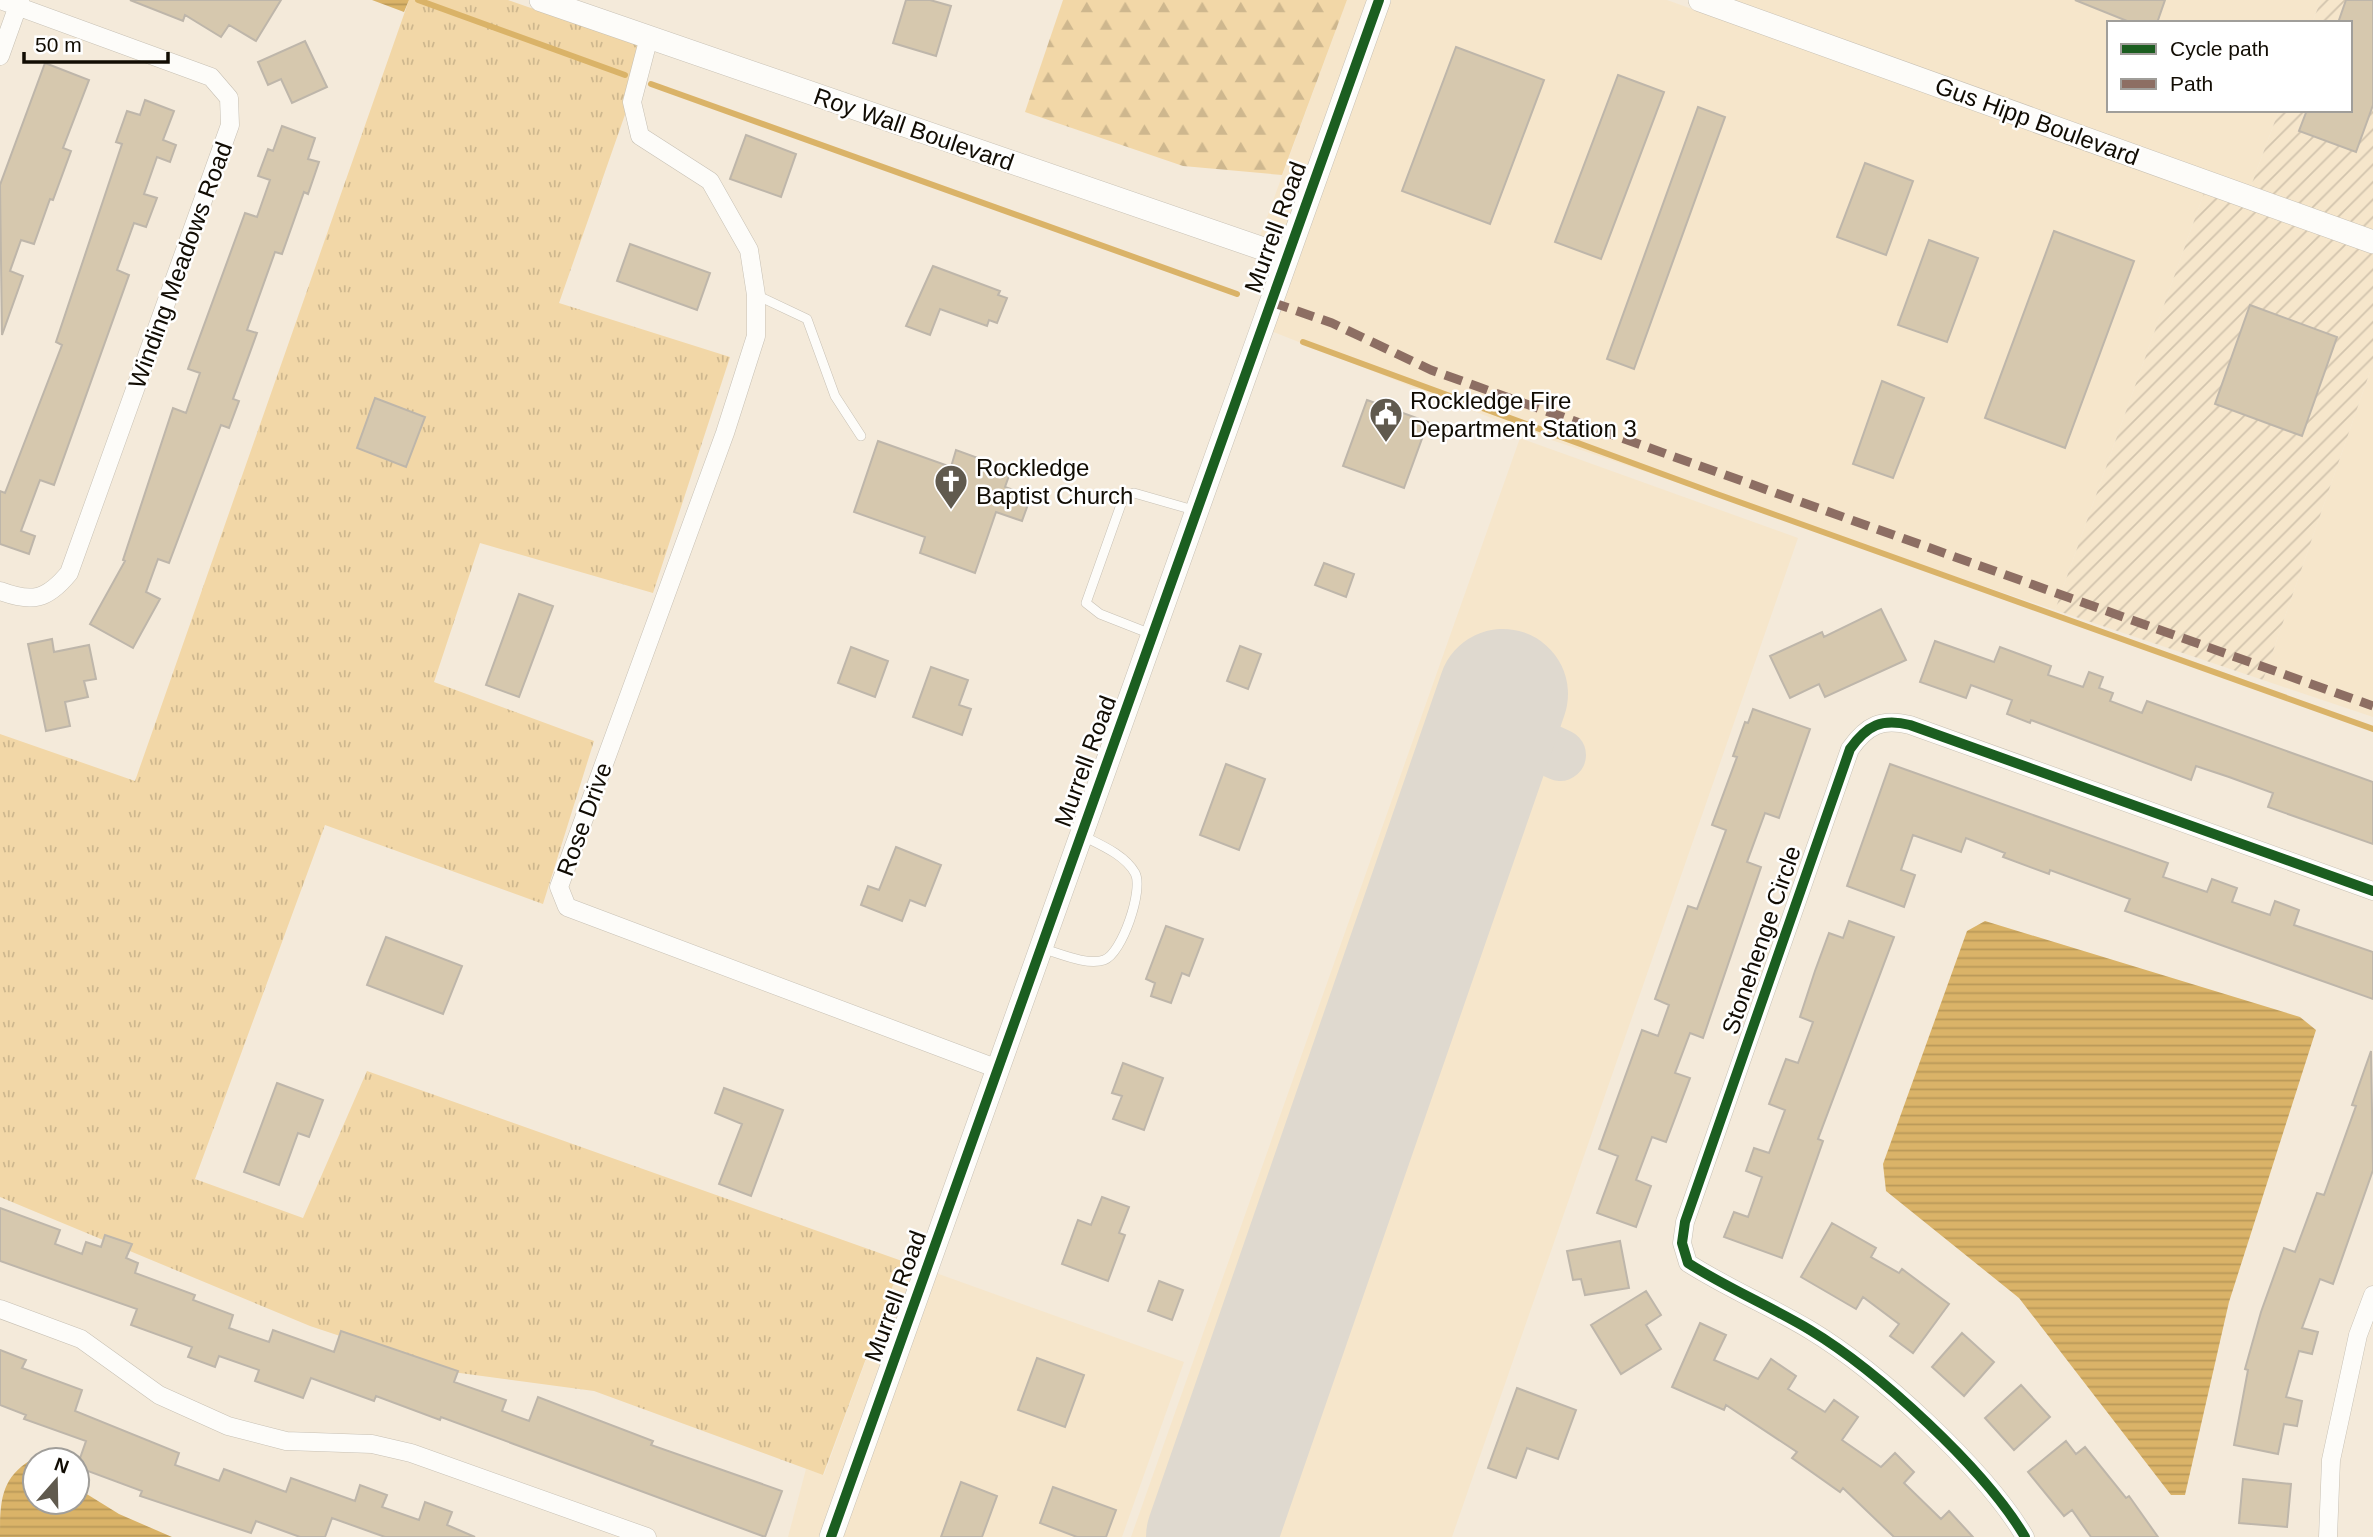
<svg xmlns="http://www.w3.org/2000/svg" width="2373" height="1537" viewBox="0 0 2373 1537" font-family="Helvetica,sans-serif">
  <style>
    .built { fill: #f6e6cb }
    .industrial { fill: url(#industrial-furrows) }
    .grass { fill: url(#grass-tufts) }
    .forest { fill: url(#forest-firs) }
    .water { fill: url(#water-rules) }
    .lines { fill: none; stroke-linecap: round; stroke-linejoin: round }
    .stream { stroke: #dab368; stroke-width: 6 }
    .taxiway { stroke: #dfd9cf; stroke-width: 52 }
    .runway { stroke: #dfd9cf; stroke-width: 130 }
    .building { fill: #d6c8ae; stroke: #beb6aa; stroke-width: 2 }
    .service-casing { stroke: #c7c0b4; stroke-width: 10 }
    .minor-casing { stroke: #c7c0b4; stroke-width: 19 }
    .tertiary-casing { stroke: #c7c0b4; stroke-width: 24 }
    .service { stroke: #fdfcf9; stroke-width: 9 }
    .minor { stroke: #fdfcf9; stroke-width: 18 }
    .tertiary { stroke: #fdfcf9; stroke-width: 23 }
    .quiet { stroke: #8d6e63; stroke-width: 9; stroke-dasharray: 18 9; stroke-linecap: butt }
    .cycleway-casing { stroke: #fff; stroke-width: 15 }
    .cycleway { stroke: #1b5e20; stroke-width: 10 }
    .labels { text-anchor: middle; dominant-baseline: central; stroke-width: 5; stroke-linejoin: round; paint-order: stroke }
    .street-label { font-size: 24px; fill: #110c03; stroke: #fff }
    .poi-label { font-size: 24px; fill: #110c03; stroke: #fff; text-anchor: start }
  </style>
  <defs>
    <pattern id="industrial-furrows" width="10" height="10" patternUnits="userSpaceOnUse" patternTransform="scale(1.75)"><rect width="10" height="10" fill="#f6e6cb"/><path d="M-1 1l2-2M0 10L10 0M9 11l2-2" fill="none" stroke="#d2c4ad"/></pattern>
    <pattern id="grass-tufts" width="24" height="20" patternUnits="userSpaceOnUse" patternTransform="scale(1.75)"><rect width="24" height="20" fill="#f2d7a7"/><path d="M3 7l-1-3M5 7V3M7 7l1-3M15 17l-1-3M17 17v-4M19 17l1-3" fill="none" stroke="#ceb78e"/></pattern>
    <pattern id="forest-firs" width="22" height="20" patternUnits="userSpaceOnUse" patternTransform="scale(1.75)"><rect width="22" height="20" fill="#f2d7a7"/><path d="M5 1l3.5 6h-7zM16 11l3.5 6h-7z" fill="#ceb78e"/></pattern>
    <pattern id="water-rules" width="6" height="5" patternUnits="userSpaceOnUse" patternTransform="scale(1.75)"><rect width="6" height="5" fill="#dab368"/><path d="M0 2.5h6" fill="none" stroke="#ba9959"/></pattern>
  </defs>
  <rect width="100%" height="100%" fill="#f4eada"/>
  <path class="built" d="M1347,0H1369L1281,243L1260,236Z
    M1390,0H1667L2204,193L2055,610L1519,429L1271,331Z
    M1733,0H2321L2312,23H2109V110H2279L2251,186Z
    M2373,363V717L2263,680Z
    M1520,438L1798,538L1452,1537H1131Z
    M902,1261L917,1267L821,1537H788L806,1469L824,1475Z
    M936,1273L1184,1362L1122,1537H842Z"/>
  <path class="industrial" d="M2321,0H2373V230L2251,186L2279,110H2350V23H2312Z
    M2204,193L2373,254V363L2263,680L2055,610Z"/>
  <path class="grass" d="M409,0H508L648,49L559,303L730,357L653,593L480,543L434,682L594,741L543,904L325,825L195,1179L303,1218L367,1071L902,1261L823,1475L594,1391L445,1371L310,1326L0,1197V734L135,781Z"/>
  <path class="forest" d="M1063,0H1347L1282,175L1183,166L1025,112Z"/>
  <path class="water" d="M372,0H409L404,12Z
    M1985,921L2300,1017L2316,1030L2229,1302L2185,1495H2171L2019,1298L1886,1191L1883,1164L1967,931Z
    M31,1460L35,1462V1502H77V1488L119,1514L172,1537H0C0,1504 0,1478 31,1460Z"/>
  <g class="lines">
    <path class="stream" d="M418,0L625,75
      M651,84L1237,294
      M1303,342L1714,493L2373,729"/>
    <path class="taxiway" d="M1493,724L1560,755"/>
    <path class="runway" d="M1211,1537L1503,694"/>
  </g>
  <path class="building" d="M130,0H281L256,41L229,25L221,37L185,15L183,21Z
    M906,0H930L951,6L936,56L893,43Z
    M2075,0H2165L2157,23H2132Z
    M2346,0H2373V105L2356,152L2299,131L2307,110H2350V23H2338Z
    M305,41L327,87L292,103L281,79L268,85L258,62Z
    M1456,47L1544,80L1490,224L1402,191Z
    M45,63L89,80L63,148L71,151L53,200L50,199L34,244L21,240L10,271L23,276L2,335L0,185Z
    M1618,75L1664,92L1601,259L1555,242Z
    M145,100L174,111L163,140L176,145L170,162L157,157L144,194L157,198L146,227L134,223L117,270L129,275L54,485L40,480L21,531L35,536L29,554L0,544V491L5,493L62,345L56,342L122,144L116,142L127,111L140,115Z
    M1698,107L1725,117L1634,369L1607,359Z
    M282,126L315,138L308,159L319,162L308,194L304,192L282,254L275,252L247,330L257,333L233,399L239,401L229,428L221,425L169,563L158,559L146,592L160,599L133,648L90,624L125,561L123,560L173,408L186,413L200,373L188,369L245,213L257,217L270,180L258,176L268,149L273,151Z
    M746,135L796,154L781,197L730,179Z
    M1865,163L1913,181L1886,255L1837,237Z
    M2054,231L2134,261L2065,448L1985,418Z
    M1929,240L1978,258L1947,342L1898,325Z
    M630,244L710,273L697,310L617,281Z
    M933,266L1000,291L998,295L1007,298L997,323L989,320L987,326L940,309L930,335L906,326Z
    M2250,305L2337,337L2302,436L2215,404Z
    M1882,381L1924,398L1893,478L1853,464Z
    M375,398L425,417L406,467L357,448Z
    M1367,400L1428,422L1404,488L1343,466Z
    M878,441L951,467L956,450L1011,470L1005,487L1031,496L1022,521L996,512L975,573L920,553L925,537L854,512Z
    M1324,563L1354,574L1346,597L1315,585Z
    M519,594L553,606L519,697L486,685Z
    M1881,609L1906,660L1825,697L1819,684L1790,698L1770,656L1822,632L1824,637Z
    M52,639L54,652L89,645L96,679L84,681L88,697L65,702L70,726L46,731L28,644Z
    M1935,641L1994,662L2000,647L2051,666L2048,675L2083,687L2089,672L2103,677L2099,688L2113,693L2110,701L2142,713L2147,701L2373,782V844L2268,807L2273,793L2229,777L2196,766L2191,780L2031,720L2030,723L2007,714L2012,700L1971,685L1966,698L1920,682Z
    M1240,646L1261,654L1248,689L1227,681Z
    M851,647L888,661L875,697L838,683Z
    M931,667L968,680L959,705L971,709L962,735L913,717Z
    M1753,709L1810,729L1779,818L1765,813L1747,862L1761,867L1703,1038L1690,1033L1675,1073L1690,1078L1666,1142L1652,1137L1636,1180L1651,1186L1636,1227L1597,1213L1618,1156L1599,1149L1642,1030L1658,1036L1669,1005L1655,999L1688,906L1697,909L1726,830L1712,825L1737,757L1733,756L1745,722L1748,723Z
    M1226,764L1265,779L1239,850L1200,835Z
    M1890,764L2168,863L2163,877L2207,892L2212,879L2237,888L2232,902L2270,915L2275,901L2299,910L2294,925L2373,952V999L2125,911L2130,899L2050,870L2049,874L2003,857L2005,853L1966,838L1961,852L1913,835L1901,870L1915,875L1904,907L1847,886Z
    M896,847L941,865L925,906L910,900L902,921L861,905L868,886L879,890Z
    M1849,921L1894,937L1818,1139L1823,1141L1782,1258L1724,1237L1734,1212L1748,1217L1762,1177L1746,1171L1754,1148L1769,1153L1785,1110L1769,1104L1786,1059L1798,1063L1813,1022L1800,1017L1815,971L1829,933L1843,938Z
    M1166,926L1203,939L1189,976L1182,973L1171,1003L1151,996L1155,983L1146,979Z
    M386,937L462,966L443,1014L367,985Z
    M2371,1051L2373,1170L2333,1284L2320,1279L2302,1328L2318,1332L2312,1354L2299,1351L2286,1397L2302,1401L2297,1426L2284,1424L2278,1454L2234,1445L2248,1370L2245,1369L2261,1312L2284,1248L2295,1252L2317,1193L2324,1195L2356,1106L2352,1105Z
    M1123,1063L1163,1078L1144,1130L1113,1119L1122,1096L1112,1093Z
    M277,1083L323,1100L309,1137L298,1133L279,1185L244,1172Z
    M724,1088L783,1110L751,1196L719,1184L742,1124L715,1113Z
    M1102,1197L1129,1207L1119,1233L1125,1235L1108,1281L1062,1264L1078,1220L1091,1225Z
    M0,1208L60,1230L55,1244L82,1254L86,1242L101,1247L105,1235L132,1244L126,1258L138,1263L135,1273L195,1295L193,1300L233,1315L229,1328L269,1342L273,1330L334,1352L341,1331L458,1371L454,1382L506,1400L502,1411L529,1421L538,1397L653,1441L651,1445L782,1491L765,1537L441,1417L440,1420L376,1396L374,1401L311,1378L303,1398L255,1381L259,1370L219,1356L215,1367L188,1357L192,1347L131,1325L137,1309L0,1261Z
    M1832,1223L1876,1248L1871,1257L1899,1273L1902,1269L1949,1304L1913,1353L1890,1336L1899,1324L1863,1297L1856,1309L1801,1277Z
    M1620,1241L1629,1288L1585,1295L1581,1279L1573,1280L1567,1251Z
    M1159,1281L1183,1290L1172,1320L1148,1311Z
    M1646,1291L1661,1315L1646,1325L1661,1349L1621,1374L1591,1325Z
    M1700,1323L1726,1335L1714,1360L1758,1379L1771,1359L1796,1376L1788,1389L1825,1412L1834,1400L1858,1417L1842,1440L1881,1467L1895,1453L1914,1472L1904,1483L1941,1519L1949,1511L1973,1537H1894L1843,1488L1840,1492L1792,1458L1797,1452L1726,1405L1724,1410L1672,1387Z
    M1962,1333L1994,1362L1964,1396L1932,1367Z
    M0,1350L26,1360L22,1368L82,1390L75,1411L179,1453L175,1465L219,1481L224,1469L286,1492L291,1478L355,1501L360,1485L387,1495L382,1507L419,1520L425,1502L452,1512L447,1525L475,1537H385L332,1518L325,1537H300L256,1521L251,1533L140,1496L142,1491L77,1467L86,1441L24,1419L26,1415L0,1405Z
    M1037,1358L1084,1375L1065,1427L1018,1410Z
    M2021,1385L2050,1417L2014,1450L1985,1418Z
    M1517,1388L1576,1410L1558,1459L1527,1448L1516,1478L1488,1468Z
    M2066,1441L2076,1454L2085,1447L2126,1498L2129,1496L2158,1537H2091L2072,1510L2064,1516L2028,1472Z
    M2243,1479L2291,1484L2287,1527L2239,1523Z
    M961,1482L997,1496L982,1537H941Z
    M1053,1487L1116,1510L1106,1537H1077L1040,1523Z"/>
  <g class="lines">
    <defs>
      <path id="service" d="M756,295L807,319L835,396L861,436
        M1151,634L1100,614L1086,603L1124,496L1134,493L1197,511
        M1041,948C1059,953 1087,966 1104,960C1122,954 1144,889 1135,873C1125,855 1101,845 1083,836"/>
      <path id="minor" d="M0,0L211,77L229,98L230,125L69,573C47,600 32,603 0,591
        M649,37L632,102L640,136L710,181L749,250L756,295V336L725,433L559,887L567,907L998,1069
        M0,56L20,0
        M0,1309L81,1339L159,1395L228,1426L286,1441L372,1444L411,1453L647,1537
        M2025,1537C1985,1469 1878,1371 1810,1330C1770,1306 1727,1288 1688,1263L1682,1243L1685,1222L1850,749C1867,725 1882,718 1910,725L2373,891
        M2328,1537L2331,1460L2358,1335L2373,1295"/>
      <path id="tertiary" d="M541,0L1287,257
        M1700,0L2373,242
        M831,1537L1379,0"/>
    </defs>
    <use href="#service" class="service-casing"/>
    <use href="#minor" class="minor-casing"/>
    <use href="#tertiary" class="tertiary-casing"/>
    <use href="#service" class="service"/>
    <use href="#minor" class="minor"/>
    <use href="#tertiary" class="tertiary"/>
    <path class="quiet" d="M1271,302L1332,323L1431,370L2373,706"/>
    <defs>
      <path id="cycleway" d="M831,1537L1379,0
        M2025,1537C1985,1469 1878,1371 1810,1330C1770,1306 1727,1288 1688,1263L1682,1243L1685,1222L1850,749C1867,725 1882,718 1910,725L2373,891"/>
    </defs>
    <use href="#cycleway" class="cycleway-casing"/>
    <use href="#cycleway" class="cycleway"/>
  </g>
  <defs>
    <symbol id="civic-pin" viewBox="-11 -11 22 30"><path d="M0 17L-7.5 6A9.5 9.5 0 1 1 7.5 6Z" fill="#605a4e" stroke="#fff"/><path d="M-.6-6.5H3V-4.5H.6V-3L4-1V1h2V6H-6V1h2V-1L-.6-3ZM-1.2 2.5V6h2.4V2.5Z" fill="#fff"/></symbol>
    <symbol id="church-pin" viewBox="-11 -11 22 30"><path d="M0 17L-7.5 6A9.5 9.5 0 1 1 7.5 6Z" fill="#605a4e" stroke="#fff"/><path d="M-1.2-6h2.4v3.5h3.3v2.4h-3.3V6h-2.4V-.1h-3.3v-2.4h3.3Z" fill="#fff"/></symbol>
  </defs>
  <g fill-rule="evenodd">
    <use href="#civic-pin" x="1367" y="395" width="38" height="52"/>
    <use href="#church-pin" x="932" y="462" width="38" height="52"/>
  </g>
  <g class="labels">
    <g class="street-label">
      <text transform="translate(2037 121) rotate(20)">Gus Hipp Boulevard</text>
      <text transform="translate(914 129) rotate(19)">Roy Wall Boulevard</text>
      <text transform="translate(1275 227) rotate(-70)">Murrell Road</text>
      <text transform="translate(180 265) rotate(-70)">Winding Meadows Road</text>
      <text transform="translate(1085 761) rotate(-70)">Murrell Road</text>
      <text transform="translate(584 819) rotate(-70)">Rose Drive</text>
      <text transform="translate(1761 940) rotate(-71)">Stonehenge Circle</text>
      <text transform="translate(895 1296) rotate(-70)">Murrell Road</text>
    </g>
    <g class="poi-label">
      <text x="1410" y="400">Rockledge Fire<tspan x="1410" dy="28">Department Station 3</tspan></text>
      <text x="976" y="467">Rockledge<tspan x="976" dy="28">Baptist Church</tspan></text>
    </g>
  </g>
  <rect x="2107" y="21" width="245" height="91" fill="#ffffff" stroke="#a09e9a" stroke-width="2"/>
  <rect x="2121" y="44" width="35" height="10" fill="#1b5e20" stroke="#a09e9a" stroke-width="2"/>
  <text x="2170" y="56" font-size="21" fill="#110c03">Cycle path</text>
  <rect x="2121" y="79" width="35" height="10" fill="#8d6e63" stroke="#a09e9a" stroke-width="2"/>
  <text x="2170" y="91" font-size="21" fill="#110c03">Path</text>
  <g transform="translate(56 1481) rotate(20)"><circle r="33" fill="#ffffff" stroke="#a09e9a" stroke-width="2"/>
  <path d="M0-5L12 26L0 18L-12 26Z" fill="#605a4e"/>
  <text y="-10" font-size="19" font-weight="bold" text-anchor="middle" fill="#110c03">N</text>
  </g>
  <path d="M24 52v10h144v-10" fill="none" stroke="#110c03" stroke-width="3.5"/>
  <text x="35" y="52" font-size="21" fill="#110c03" stroke="#ffffff" stroke-width="5" paint-order="stroke">50 m</text>
</svg>
